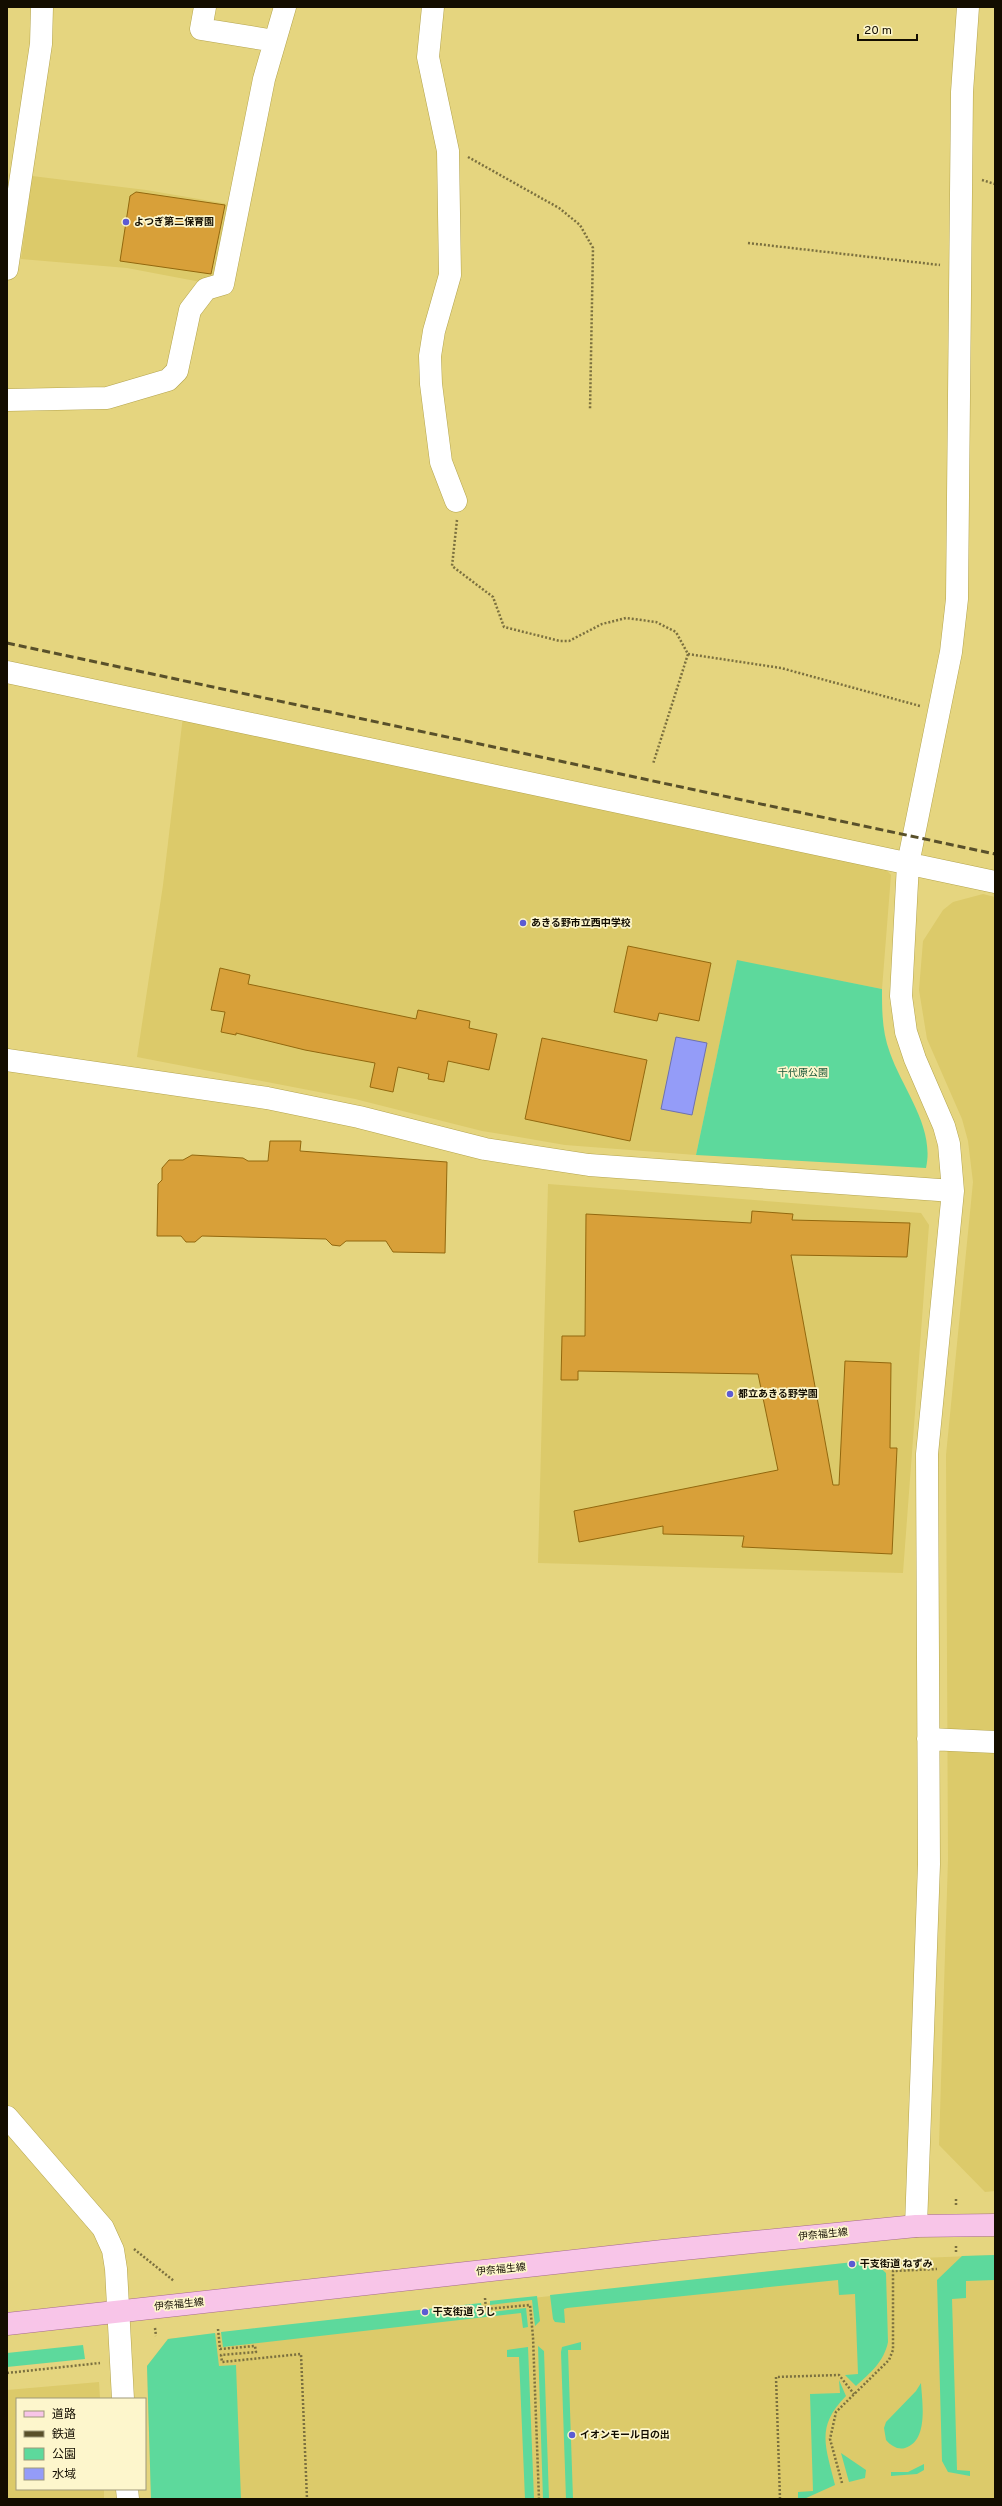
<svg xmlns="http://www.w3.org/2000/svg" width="1002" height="2506" viewBox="0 0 1002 2506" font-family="Overpass,'Noto Sans JP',sans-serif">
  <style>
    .built { fill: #dcca6a }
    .green { fill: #5dd99c }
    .water { fill: #949cf8; stroke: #6d71ae }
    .building { fill: #d8a039; stroke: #92680e }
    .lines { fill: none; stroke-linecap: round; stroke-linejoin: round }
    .minor-casing { stroke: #b4a44d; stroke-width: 23 }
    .major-casing { stroke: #a56b8d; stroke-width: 23 }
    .path { stroke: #7b703f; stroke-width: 2.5; stroke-dasharray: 2 2; stroke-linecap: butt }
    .minor { stroke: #fff; stroke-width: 22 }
    .major { stroke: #f8c5e8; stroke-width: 22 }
    .rail { stroke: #59502a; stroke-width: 3; stroke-dasharray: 8 4; stroke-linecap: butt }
    .poi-dot { fill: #5c5bd3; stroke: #fdf6cc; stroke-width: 1.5 }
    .labels { text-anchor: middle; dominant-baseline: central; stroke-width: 3.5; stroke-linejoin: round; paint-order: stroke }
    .poi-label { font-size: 10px; font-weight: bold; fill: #130d00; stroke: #fdf6cc; text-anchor: start }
    .park-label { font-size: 10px; fill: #195639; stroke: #fdf6cc }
    .street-label { font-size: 10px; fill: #130d00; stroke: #fdf6cc }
  </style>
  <rect width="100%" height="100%" fill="#e5d57f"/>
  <path class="built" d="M32,176L146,190L228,204L215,276L206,283L127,268L21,259Z
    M183,716L883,866L891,875L882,989L737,961L696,1155L565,1145L513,1136L482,1131L355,1099L137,1057L163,885Z
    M983,894L995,897V2191L985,2192L939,2145L948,1859L946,1455L973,1182L968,1141L962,1119L927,1039L919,990L923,941L943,910L953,902Z
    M548,1184L921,1213L929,1225L903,1573L538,1563Z
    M995,2255V2499H151L147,2366L168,2339L872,2260Z
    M99,2382L100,2399H17V2489H104V2499H7V2390Z"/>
  <path class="green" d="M737,960L882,989C882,1011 882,1032 890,1053C903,1090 935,1127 926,1168L696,1155Z
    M995,2255V2280L966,2281V2298L952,2299L957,2470L970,2471V2476L948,2472L942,2461L937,2280L962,2256Z
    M872,2260L886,2273L888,2342C884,2362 870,2373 856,2386L845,2375L858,2374L855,2294L839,2295L838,2280L567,2308L564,2309L565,2323L555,2322L553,2319L550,2295Z
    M537,2296L540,2321L535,2326L532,2300L490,2305V2301Z
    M481,2303L483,2313L526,2308L528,2327L523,2328L521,2313L223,2347L221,2332Z
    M215,2333L219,2366L236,2365L241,2499H151L147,2366L168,2339Z
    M581,2342V2350H568L573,2499H566L561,2352L562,2347Z
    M83,2345L85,2359L7,2367V2353Z
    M538,2346L544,2351L549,2499H543Z
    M528,2347L534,2499H525L519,2357H507V2350Z
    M839,2380L846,2396C815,2427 826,2447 835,2485L804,2499H798V2492L813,2491L810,2394L840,2393Z
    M921,2383C922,2401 929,2441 905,2448C898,2450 891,2446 886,2440L884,2428L886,2422L916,2391Z
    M841,2453L866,2470L865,2478L849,2482Z
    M924,2464V2470L917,2474L891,2476V2472H908Z"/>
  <path class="water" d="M676,1037L707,1043L692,1115L661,1109Z"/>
  <path class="building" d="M136,192L225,205L211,274L120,261L130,196Z
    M628,946L711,963L699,1021L659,1013L657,1021L614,1012Z
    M220,968L250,975L248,984L416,1019L418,1010L470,1021L469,1028L497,1034L489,1070L448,1061L444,1082L428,1079L429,1074L398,1067L393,1092L370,1087L375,1063L305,1050L236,1033V1035L221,1032L225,1012L211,1010Z
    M542,1038L647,1060L630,1141L525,1119Z
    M270,1141H301L300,1151L447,1162L445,1253L393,1252L386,1241H346L340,1246L332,1245L326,1239L202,1236L195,1242H186L181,1236H157L158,1184L162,1180V1168L169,1160H183L192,1155L243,1158L248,1161H268Z
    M752,1211L793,1214L792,1220L910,1223L907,1257L791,1255L833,1485H839L845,1361L891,1363L890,1448H897L892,1554L742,1547L744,1536L663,1534V1526L579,1542L574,1511L778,1470L758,1374L578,1371V1380H561L562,1336H585L586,1214L751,1223Z"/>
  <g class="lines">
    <defs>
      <path id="minor" d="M205,7L201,29L275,41
        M433,7L428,57L448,151L450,275L434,331L430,356L431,384L441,462L456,501
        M7,269L41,44L42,7
        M7,400L107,398L168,380L177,371L190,310L206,289L223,284L264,79L285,7
        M7,672L995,882
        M7,1060L267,1098L359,1117L485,1149L589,1165L953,1191
        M928,1739L995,1742
        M7,2117L103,2228L113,2250L116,2269L123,2399
        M916,2226L929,1864L927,1454L953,1191L949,1144L944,1126L915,1059L906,1032L901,996L908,864L951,652L957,599L962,92L968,7
        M127,2489L128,2499"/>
      <path id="major" d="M7,2324L663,2251L916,2226L995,2225"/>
    </defs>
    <use href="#minor" class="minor-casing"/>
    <use href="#major" class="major-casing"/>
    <path class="path" d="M468,157L559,208L580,225L593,248L590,410
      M982,180L995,184
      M748,243L940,265
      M457,520L452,566L493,597L504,627L560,641H569L602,624L626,618L656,622L676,632L688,654L653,764
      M688,654L781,668L920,706
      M956,2199V2206
      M134,2249L174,2281
      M956,2252V2245
      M485,2298L486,2309L530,2305L533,2337L539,2499
      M155,2328L156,2336
      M218,2329L220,2349L255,2346L256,2352L221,2355L222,2362L301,2354L307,2499
      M7,2373L100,2363
      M842,2483L830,2439L836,2412L889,2360L893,2350V2271L937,2269
      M780,2499L776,2377L839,2375L854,2394"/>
    <use href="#minor" class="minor"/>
    <use href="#major" class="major"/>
    <path class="rail" d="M7,643L995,854"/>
  </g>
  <g class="poi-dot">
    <circle cx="126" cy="222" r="4"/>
    <circle cx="523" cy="923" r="4"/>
    <circle cx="730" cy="1394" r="4"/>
    <circle cx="852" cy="2264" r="4"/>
    <circle cx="425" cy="2312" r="4"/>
    <circle cx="572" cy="2435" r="4"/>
  </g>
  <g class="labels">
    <g class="poi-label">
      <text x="134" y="222">よつぎ第二保育園</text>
      <text x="531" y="923">あきる野市立西中学校</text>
      <text x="738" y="1394">都立あきる野学園</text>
      <text x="860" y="2264">干支街道 ねずみ</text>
      <text x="433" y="2312">干支街道 うし</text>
      <text x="580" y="2435">イオンモール日の出</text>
    </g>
    <g class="park-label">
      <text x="803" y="1073">千代原公園</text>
    </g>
    <g class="street-label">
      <text transform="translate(823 2235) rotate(-6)">伊奈福生線</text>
      <text transform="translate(501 2270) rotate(-6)">伊奈福生線</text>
      <text transform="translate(179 2305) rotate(-6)">伊奈福生線</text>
    </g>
  </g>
  <rect width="1002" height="2506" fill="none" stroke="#130d00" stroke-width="16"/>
  <rect x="16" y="2398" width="130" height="92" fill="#fdf6cc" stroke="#9f997a"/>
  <rect x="24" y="2411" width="20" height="6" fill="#f8c5e8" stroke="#9f997a"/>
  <text x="52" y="2418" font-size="12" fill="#130d00">道路</text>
  <rect x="24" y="2431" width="20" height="6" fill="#59502a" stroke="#9f997a"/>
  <text x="52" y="2438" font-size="12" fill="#130d00">鉄道</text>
  <rect x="24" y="2448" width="20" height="12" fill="#5dd99c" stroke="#9f997a"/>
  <text x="52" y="2458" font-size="12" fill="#130d00">公園</text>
  <rect x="24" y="2468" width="20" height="12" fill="#949cf8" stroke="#9f997a"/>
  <text x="52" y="2478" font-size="12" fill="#130d00">水域</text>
  <path d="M858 34v6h59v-6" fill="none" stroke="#130d00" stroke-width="2"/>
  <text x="864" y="34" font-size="12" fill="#130d00" stroke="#fdf6cc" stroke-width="3" paint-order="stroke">20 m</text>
</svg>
